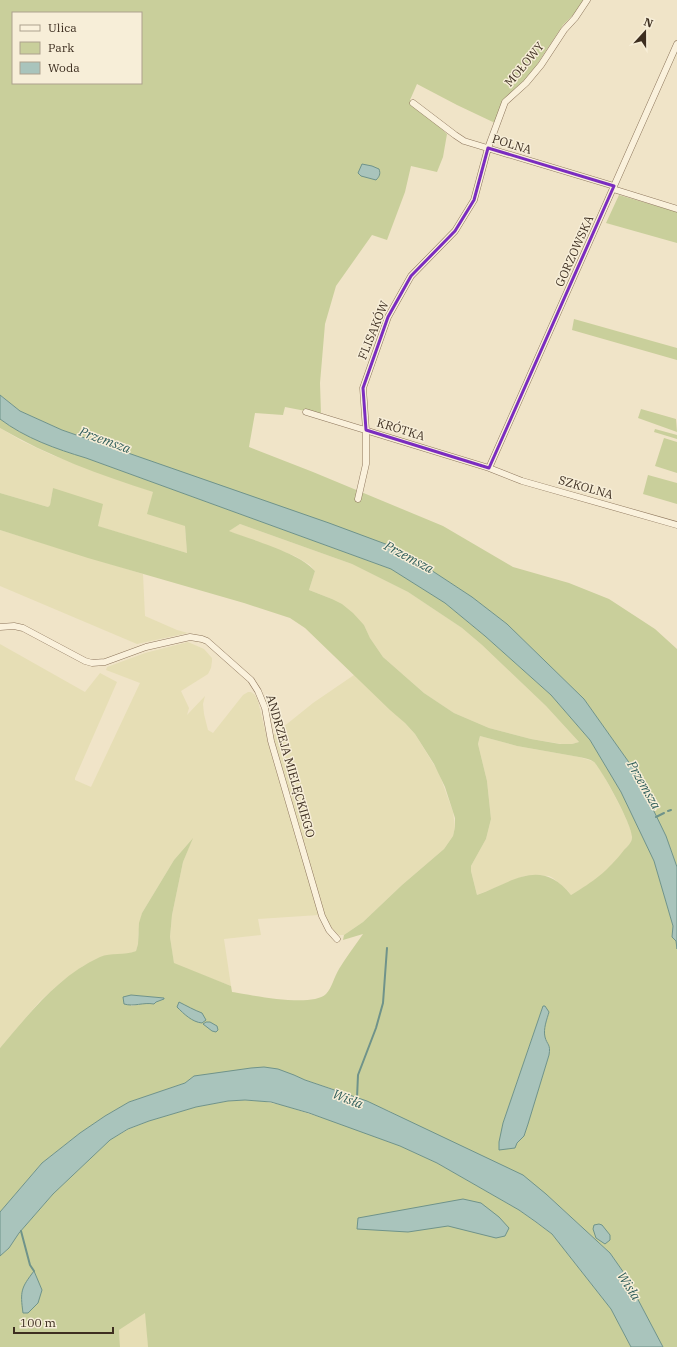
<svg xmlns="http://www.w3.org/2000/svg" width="677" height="1347" viewBox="0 0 677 1347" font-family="'IBM Plex Serif',serif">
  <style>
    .farmland { fill: #e6deb5 }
    .green { fill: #c9cf9b; fill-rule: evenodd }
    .water { fill: #a9c4bc; stroke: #6f938a }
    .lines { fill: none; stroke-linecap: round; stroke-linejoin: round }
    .stream { stroke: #6f938a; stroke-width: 2 }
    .minor-casing { stroke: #8d765c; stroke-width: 7 }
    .minor { stroke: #faf1dc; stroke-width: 6 }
    .marked { fill: none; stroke: #7b2cbf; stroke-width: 3; stroke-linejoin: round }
    .labels { text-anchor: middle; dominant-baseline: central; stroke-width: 3; stroke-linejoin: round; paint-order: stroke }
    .street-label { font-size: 12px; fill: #3d2e20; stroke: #f7eed8 }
    .water-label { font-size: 13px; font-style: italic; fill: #2f5d5a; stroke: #f7eed8 }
  </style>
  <rect width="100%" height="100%" fill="#f0e4c8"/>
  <path class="farmland" d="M0,428L22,441L52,455L153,492L185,526L187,553L97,526L53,488L50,505L48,507L0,493Z
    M240,524L352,564L408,592L462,628L482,645L546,706L579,742L572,744H562L531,739L489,728L454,713L424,693L383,657L370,638L364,625L332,599L309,590L315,571L310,565L295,556L228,531Z
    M0,530L143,574L145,616L177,630L188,633L137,644L0,586Z
    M188,642L204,649L212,658V661L211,668L208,674L181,691L189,708L187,715L205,696L203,704L204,714L208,730L213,733L243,695L248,692H251L255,695L258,701L268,743L319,915L258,919L261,935L224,939L231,986L174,964L170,937L172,915L183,862L192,839L174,860L142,913L138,935V944L136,951L131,953L102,957L83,966L60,983L40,1001L0,1048V644L85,692L100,673L117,682L75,778V780L91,787L140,683L106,670L107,667L145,653Z
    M354,675L405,723L415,734L439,773L453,812L455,827L453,836L444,849L402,885L363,922L344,935H339L333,930L327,922L272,736L313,703Z
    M480,736L517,746L579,757L589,760L594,762L600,769L619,804L628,823L633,837L631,842L612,866L596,880L571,895L567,890L553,878L549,876L534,875L524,876L477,895L471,871V866L486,839L491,819L487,781L478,744Z
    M146,1312L148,1347H120L119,1330Z"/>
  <path class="green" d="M0,0H585L584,4L563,25L530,75L503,100L495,123L457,105L417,84L410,100L447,134L443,157L437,172L411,166L405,192L387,240L372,235L336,286L325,324L320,383L321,414L285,407L283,415L255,413L249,447L313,472L443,526L513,567L569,583L609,599L655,629L677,649V867L666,836L633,768L584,699L507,624L472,597L399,549L62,430L20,411L0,395ZM13,13H141V83H13Z
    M619,195L677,212V243L606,223Z
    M574,319L677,348V360L572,330Z
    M641,409L676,419L677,432L638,418Z
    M0,419C25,438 56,449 86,458L391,569L445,603L485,636L551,695L590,740L621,792L654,861L673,926L672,937L676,941L677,949V1347H663L624,1273L610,1253L546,1194L389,1111L345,1093L305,1080L294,1075L194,1076L185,1083L129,1102L105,1116L80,1133L42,1163L0,1212V1048C29,1014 58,976 100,957C111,952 124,956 136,951L138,944L139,923L142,913L174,860L193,838L183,862L172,915L170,937L174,963L231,986L232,992C252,995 311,1008 326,994C332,988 334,977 339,969C346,957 355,946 363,934L343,940L344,935L363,922L402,885L444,849L453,836L455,827V818L445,787L434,764L415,734L405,723L390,710L305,628L290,618L244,603L88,558L0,530V493L48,507L50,505L53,488L103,504L98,526L187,553L185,526L147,514L153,492C100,475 48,456 0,428ZM240,524L352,564L408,592L462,628L482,645L546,706L579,742L572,744H560L531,739L489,728L454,713L424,693L383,657L370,638L364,625L353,613L342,604L332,599L309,590L315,571C300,553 252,540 229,531ZM480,736L517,746L579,757C584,758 590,759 594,762C602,770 634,828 632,838C632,842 627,847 624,850C607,872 594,881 571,895C541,857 512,882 477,895L471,871V866L486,839L491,819L487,781L478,744ZM131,995L164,998L156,1002L154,1004L147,1003L131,1006ZM543,1006L549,1012C547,1019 543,1029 545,1037C547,1045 551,1044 549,1055L524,1136L512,1149H499L503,1123Z
    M655,429L677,435V439L654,432Z
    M664,438L677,442V473L655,466Z
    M648,475L677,483V504L643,494Z
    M244,1100L261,1101L282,1105L335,1122L400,1146L437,1163L519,1210L552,1234L611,1309L631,1347H148L145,1313L119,1330L120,1347H0V1256L9,1248L19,1233L53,1194L110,1140L129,1129L149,1121L196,1107L228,1101Z"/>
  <path class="water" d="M362,164L372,166L379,169C381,174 379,177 376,180L361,176L358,173Z
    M0,395L20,411L62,430L329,523L399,549L472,597L507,624L584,699L633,768L666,836L677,867V949L676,941L672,937L673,926L654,861L621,792L590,740L551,695L485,636L445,603L391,569L86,458C56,449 25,438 0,419Z
    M131,995L164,998V999L156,1002L154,1004C143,1002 134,1007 124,1004L123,997Z
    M179,1002C187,1006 194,1010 202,1013L206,1020L202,1023C192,1022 184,1014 177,1007Z
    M543,1006H545L549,1012C547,1019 543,1029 545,1037C547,1045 551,1044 549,1055L528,1124L524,1136L517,1143L515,1148L499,1150V1142L503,1123Z
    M206,1022H210L217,1026L218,1030L216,1032L212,1031L203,1024Z
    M264,1067L278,1069L294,1075L305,1080L367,1101L523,1175L546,1194L610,1253L624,1273L663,1347H631L611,1309L552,1234L536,1222L519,1210L437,1163L400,1146L309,1113L271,1102L245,1100L228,1101L196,1107L149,1121L128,1129L110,1140L53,1194L19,1233L9,1248L0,1256V1212L42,1163L80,1133L105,1116L129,1102L185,1083L194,1076L251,1068Z
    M463,1199L481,1203L499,1217L509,1228L505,1236L496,1238L448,1226L408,1232L357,1229L358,1218Z
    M599,1224L602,1225L610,1235V1240L605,1244L596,1238L593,1229L594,1225Z
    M34,1271L42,1290L38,1303L28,1313H23C20,1291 21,1288 34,1271Z"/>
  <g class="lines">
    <path class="stream" d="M668,811L671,810
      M656,817L664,813
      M357,1098L358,1075L376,1028L383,1003L387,948
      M21,1231L30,1265L34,1271"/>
    <defs>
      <path id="minor" d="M413,103L455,135L464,141L614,186
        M613,189L677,209
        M306,412L489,468L522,481L677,525
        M489,468L677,44
        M358,499L366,464V430L363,388L388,317L411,276L455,231L474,200L488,148L505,102L526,83L541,65L564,30L575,18L587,0
        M0,627L14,626L23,628L85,661L92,663L105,662L146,647L190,637L202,639L207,641L251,680L258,691L265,708L271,741L322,916L329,930L337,939"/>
    </defs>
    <use href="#minor" class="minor-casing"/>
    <use href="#minor" class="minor"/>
  </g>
  <path class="marked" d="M488,148L614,186L489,468L366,430L363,388L388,317L411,276L455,231L474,200Z"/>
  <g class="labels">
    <g class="street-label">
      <text transform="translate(524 64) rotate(-50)">MOŁOWY</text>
      <text transform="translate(512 144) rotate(17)">POLNA</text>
      <text transform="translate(574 251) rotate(-66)">GORZOWSKA</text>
      <text transform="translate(373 330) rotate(-68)">FLISAKÓW</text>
      <text transform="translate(401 429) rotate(17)">KRÓTKA</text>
      <text transform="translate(586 487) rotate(16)">SZKOLNA</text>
      <text transform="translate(291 766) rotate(74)">ANDRZEJA MIELĘCKIEGO</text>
    </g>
    <g class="water-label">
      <text transform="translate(105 440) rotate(20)">Przemsza</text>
      <text transform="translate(409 557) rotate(28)">Przemsza</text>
      <text transform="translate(644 785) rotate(60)">Przemsza</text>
      <text transform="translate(348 1099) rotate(21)">Wisła</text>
      <text transform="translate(629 1286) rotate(57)">Wisła</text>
    </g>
  </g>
  <rect x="12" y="12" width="130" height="72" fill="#f7eed8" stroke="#ada18e"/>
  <rect x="20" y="25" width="20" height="6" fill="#faf1dc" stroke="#ada18e"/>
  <text x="48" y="32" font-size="12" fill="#3d2e20">Ulica</text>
  <rect x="20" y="42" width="20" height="12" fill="#c9cf9b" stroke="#ada18e"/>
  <text x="48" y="52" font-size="12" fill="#3d2e20">Park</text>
  <rect x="20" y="62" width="20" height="12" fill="#a9c4bc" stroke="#ada18e"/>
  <text x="48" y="72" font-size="12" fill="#3d2e20">Woda</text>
  <g transform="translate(645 32) rotate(21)" stroke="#f7eed8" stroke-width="3" paint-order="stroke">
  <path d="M0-3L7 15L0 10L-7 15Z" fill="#3d2e20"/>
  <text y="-6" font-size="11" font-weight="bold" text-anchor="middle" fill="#3d2e20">N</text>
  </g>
  <path d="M14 1327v6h99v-6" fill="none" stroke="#3d2e20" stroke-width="2"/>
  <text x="20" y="1327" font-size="12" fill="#3d2e20" stroke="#f7eed8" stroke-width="3" paint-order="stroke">100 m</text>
</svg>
